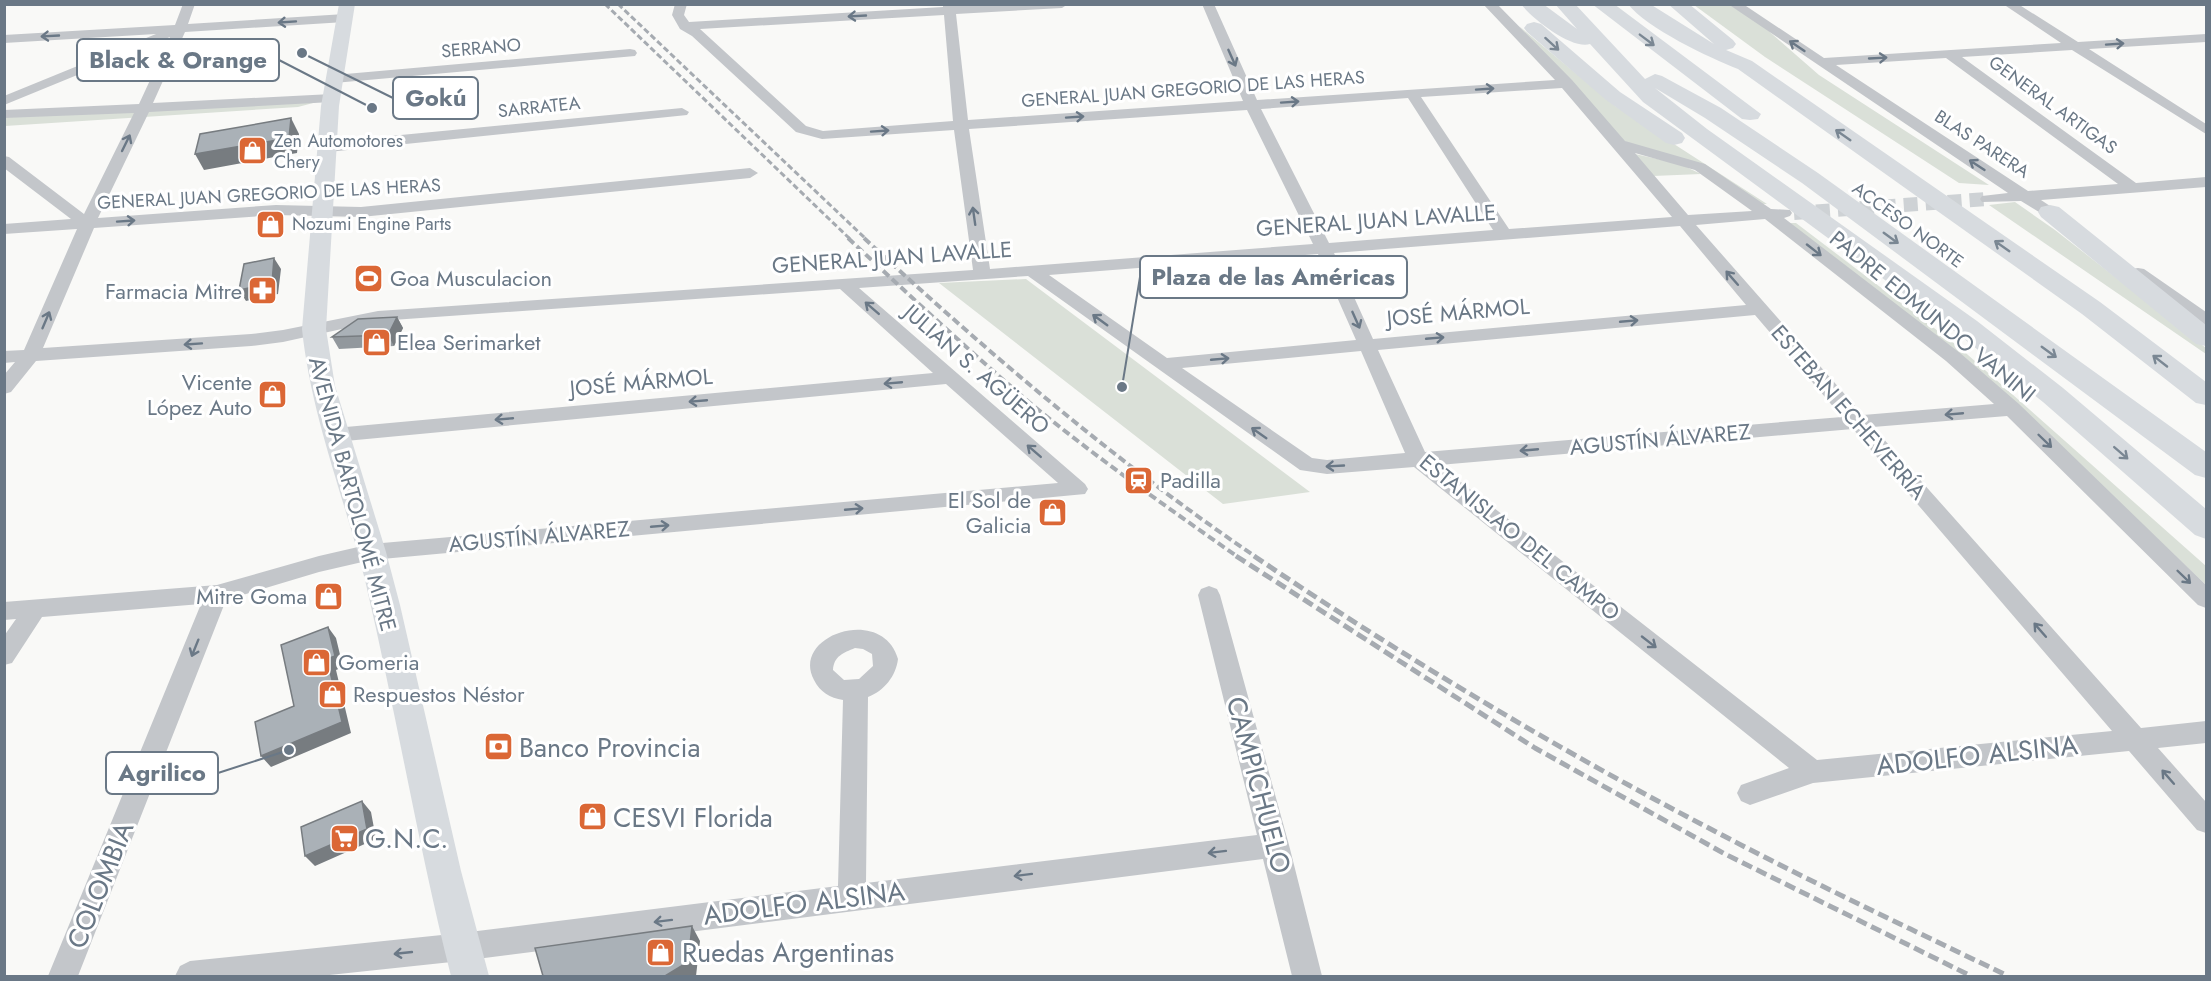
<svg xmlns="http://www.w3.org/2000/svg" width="2211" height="981" viewBox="0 0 2211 981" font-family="Jost,sans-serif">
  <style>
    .green { fill: #dae0d8 }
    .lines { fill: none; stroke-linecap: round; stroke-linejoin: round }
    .minor-tunnel { stroke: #ced2d5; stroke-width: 14; stroke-dasharray: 14 8; stroke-linecap: butt }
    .minor { fill: #c3c6ca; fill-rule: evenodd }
    .major { fill: #d7dbdf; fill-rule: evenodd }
    .highway { fill: #d7dbdf; fill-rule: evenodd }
    .rail-far2 { stroke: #a6abb1; stroke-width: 3; stroke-dasharray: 6 3; stroke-linecap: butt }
    .rail-far1 { stroke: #a6abb1; stroke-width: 4; stroke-dasharray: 8 4; stroke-linecap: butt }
    .rail { stroke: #a6abb1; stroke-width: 5; stroke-dasharray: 11 5; stroke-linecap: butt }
    .wall { fill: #92989d }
    .shaded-wall { fill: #777c80 }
    .building { fill: #aab1b7; stroke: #777c80; stroke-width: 1.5 }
    .oneway { stroke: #6a7886 }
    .oneway2 { stroke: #7a8793 }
    .labels { text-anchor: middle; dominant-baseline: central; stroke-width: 6; stroke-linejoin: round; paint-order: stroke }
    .far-street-label { font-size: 18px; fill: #6a7886; stroke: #fff }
    .far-poi-label { font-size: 18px; fill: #6a7886; stroke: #fff; text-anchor: start }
    .street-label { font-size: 22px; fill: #6a7886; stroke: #fff }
    .poi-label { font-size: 22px; fill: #6a7886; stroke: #fff; text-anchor: start }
    .near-poi-label { font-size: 27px; fill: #6a7886; stroke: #fff; text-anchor: start }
    .near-street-label { font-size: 27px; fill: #6a7886; stroke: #fff }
    .leader { fill: none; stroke: #6a7886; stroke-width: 2 }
    .callout-dot { fill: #6a7886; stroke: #fff; stroke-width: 2 }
    .callout { fill: #fff; stroke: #6a7886; stroke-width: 2 }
    .callout-label { font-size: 24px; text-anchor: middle; font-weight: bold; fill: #6a7886 }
  </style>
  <rect width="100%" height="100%" fill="#f9f9f7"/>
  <path class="green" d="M1694,5H1730L1763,26L1819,75L1989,185L1959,183L1765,57Z
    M1519,26L1615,106L1767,204H1758L1715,173L1644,150L1622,140Z
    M332,98L298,107L5,126L4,114Z
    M1635,154L1680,164L1701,174L1653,176Z
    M2015,202L2055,230L2206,348V354L1989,205Z
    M1787,223H1796L1959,347L2206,566V585L2032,419Z
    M1026,279L1310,492L1223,504L939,283Z"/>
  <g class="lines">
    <path class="minor-tunnel" d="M1794,213L1988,199"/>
    <path class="minor" d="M183,4H195L188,24L345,14L351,18L345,22L185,32L153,103L332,94L339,98L332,102L149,112L98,218L276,205L361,207L750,168L758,173L750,178L361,217L276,215L94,228L43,348L251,334L283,330L378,311L973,270L954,130L822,139L796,132L692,36L680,29L672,15L675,4H687L684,15L689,22L943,7V4H955L956,6L1068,4L1062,8L956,14L968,120L1243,101L1202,4H1214L1257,100L1555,80L1483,4H1497L1572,80L1625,141L1705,164L1771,209L1790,210L1792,213L1790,216L1784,218L1960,353L2019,404L2206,585V608L2198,605L2007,416L1873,427L2141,728L2206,721V743L2158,748L2206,802V833L2197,830L2129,751L1813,783L1750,805L1741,801L1737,793L1741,785L1789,768L1414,467L1327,474L1300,470L1028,276L859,288L1085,484L1088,489L1085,494L371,560L319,572L226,600L78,976H48L201,604L42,617L12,663L4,665V636L16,619L4,620V602L217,585L319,556L371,544L1058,483L946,384L335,442L328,440L325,435L328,430L335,428L933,373L840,289L378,321L283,342L251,346L36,361L11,392L4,394V375L15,362L4,363V351L24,350L77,229L4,234V224L71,219L4,168V156L9,157L84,214L134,113L4,118V110L139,104L170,37L4,105V96L156,34L4,43V35L175,25ZM944,15L953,121L823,131L806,126L700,29ZM1562,88L1672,217L1509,229L1421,97ZM1408,98L1493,230L1329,243L1261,109ZM1247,110L1313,244L990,269L969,129ZM1635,153L1695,170L1752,211L1688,215ZM1765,219L1946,361L1994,404L1863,415L1696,225ZM1680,226L1746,305L1373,339L1334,253ZM1318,254L1356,340L1167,358L1049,275ZM1755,315L1842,417L1425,452L1378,350ZM1361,351L1405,453L1327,460L1312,458L1182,368ZM1853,429L2112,731L1817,760L1439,465Z
      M1728,4H1743L1824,58L2061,43L2003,4H2018L2078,42L2206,34V42L2089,49L2206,124V134L2072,50L1962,57L2136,183L2206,177V187L2041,200L2071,220L2073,223L2071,226L2065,228L2021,201L1982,202L1980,199L1982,196L2008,193ZM1946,58L2118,184L2028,191L1836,65Z
      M630,49L635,50L637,53L635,56L334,83L327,79L334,75Z
      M682,108L689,112L687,115L328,152L320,147L328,142Z
      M2138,268L2144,269L2206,312V325L2200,324L2132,277L2129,273L2132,269Z
      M1209,586L1217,589L1220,595L1289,845L1322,976H1292L1263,859L461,961L320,976H175L180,966L190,961L461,933L838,886L843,700C830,698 820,692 814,680C790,636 882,604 898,659C896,676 884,691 868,697L866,883L1257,835L1198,595L1201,589ZM855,648L863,649L872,654L873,666L859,679L844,680L833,670C834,656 843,653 855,648Z"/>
    <path class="major" d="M339,4H355L339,106L326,329L335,386L386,552L400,605L461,871L489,976H451C418,845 396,712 365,580C344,496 311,416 302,329L321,106Z"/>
    <path class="highway" d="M1521,4H1543L1577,29L1555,4H1575L1645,79L1655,74L1662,76L1721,108L1818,173L2206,452V478L2195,475L1802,183L1705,118L1655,88L1707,129L1977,321L2063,388L2206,509V539L2195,535L2043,402L1957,333L1643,102L1590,44C1573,50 1532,19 1521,4Z
      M1592,4H1614L1761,114L1758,119L1750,120L1742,119Z
      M1628,4H1650L1714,44L1668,4H1689L1733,40L1736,44L1733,48L1726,50L1752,61L2100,302L2206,382V405L2196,403L2082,314L1738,69C1710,58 1646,28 1628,4Z
      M1534,22L1541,24L1620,92L1682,133L1685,138L1682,143L1674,145L1666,143L1606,100L1527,32L1524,28L1527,24Z
      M2050,205L2059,207L2206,325V346L2196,344L2041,217L2038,212L2041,207Z"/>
    <path class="rail-far2" d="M605,4L850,239
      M618,4L866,239"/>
    <path class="rail-far1" d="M848,238C908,294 968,350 1030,403C1097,458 1168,508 1238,557
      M864,238C988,353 1116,462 1256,557"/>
    <path class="rail" d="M1236,556L1535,748L1725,854L1971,976
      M1254,556C1405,658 1562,752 1724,836C1817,885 1913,930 2008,976"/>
  </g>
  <path class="wall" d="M397,317L403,328L394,346L339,349L332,337Z"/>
  <path class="shaded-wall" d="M291,118L299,134L297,153L204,170L195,154Z
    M274,258L281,269L278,294L246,301L239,290Z
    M397,317L403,328L394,346L388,335Z
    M328,627L336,638L343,667L336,670L351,733L271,767L261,756L327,659Z
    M362,801L371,812L376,839L315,866L305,856Z
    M692,926L700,941L696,976H665Z"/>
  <path class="building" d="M291,118L289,138L195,154L200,134Z
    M274,258L272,283L239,290L244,264Z
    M397,317L388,335L332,337L358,319Z
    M328,627L335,656L327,659L342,722L261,756L255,722L294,706L281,645Z
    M362,801L367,829L305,856L301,827Z
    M692,926L688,962L665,976H543L535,948Z"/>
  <defs><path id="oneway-shaft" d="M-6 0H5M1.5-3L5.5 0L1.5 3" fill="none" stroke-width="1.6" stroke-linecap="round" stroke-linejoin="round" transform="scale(1.5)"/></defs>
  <g class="oneway">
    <use href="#oneway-shaft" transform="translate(857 16) rotate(177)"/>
    <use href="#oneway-shaft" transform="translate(287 22) rotate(176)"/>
    <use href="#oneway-shaft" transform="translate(50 36) rotate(177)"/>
    <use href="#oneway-shaft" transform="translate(2115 44) rotate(-4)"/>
    <use href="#oneway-shaft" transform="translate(1797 46) rotate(-146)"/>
    <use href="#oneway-shaft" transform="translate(1232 58) rotate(66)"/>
    <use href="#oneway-shaft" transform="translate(1878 58) rotate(-3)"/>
    <use href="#oneway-shaft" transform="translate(1485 89) rotate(-4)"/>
    <use href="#oneway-shaft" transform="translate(1290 102) rotate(-4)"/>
    <use href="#oneway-shaft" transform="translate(1075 117) rotate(-4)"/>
    <use href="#oneway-shaft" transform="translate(880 131) rotate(-4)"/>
    <use href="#oneway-shaft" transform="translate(126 143) rotate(-64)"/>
    <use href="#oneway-shaft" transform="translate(1977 165) rotate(-147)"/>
    <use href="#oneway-shaft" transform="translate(974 216) rotate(-98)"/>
    <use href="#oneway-shaft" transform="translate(126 221) rotate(-4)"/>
    <use href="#oneway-shaft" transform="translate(1814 250) rotate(38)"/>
    <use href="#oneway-shaft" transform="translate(1732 278) rotate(-131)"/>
    <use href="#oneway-shaft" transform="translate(872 308) rotate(-139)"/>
    <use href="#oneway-shaft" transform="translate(46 320) rotate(-67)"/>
    <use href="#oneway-shaft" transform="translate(1100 320) rotate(-144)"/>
    <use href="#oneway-shaft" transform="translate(1356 320) rotate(66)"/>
    <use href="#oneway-shaft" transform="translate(1629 321) rotate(-5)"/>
    <use href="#oneway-shaft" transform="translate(1435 338) rotate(-5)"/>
    <use href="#oneway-shaft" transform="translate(193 344) rotate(176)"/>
    <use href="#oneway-shaft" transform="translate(1220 359) rotate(-5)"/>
    <use href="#oneway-shaft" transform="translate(893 383) rotate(175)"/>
    <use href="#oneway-shaft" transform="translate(698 401) rotate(175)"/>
    <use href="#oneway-shaft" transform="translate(1954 414) rotate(175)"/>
    <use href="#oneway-shaft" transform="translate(504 419) rotate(175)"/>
    <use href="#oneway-shaft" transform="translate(1259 433) rotate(-145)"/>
    <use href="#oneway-shaft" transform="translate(2045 441) rotate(44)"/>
    <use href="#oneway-shaft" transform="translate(1529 450) rotate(175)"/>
    <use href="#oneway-shaft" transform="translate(1034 451) rotate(-139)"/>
    <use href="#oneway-shaft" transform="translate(1335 466) rotate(177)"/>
    <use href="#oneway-shaft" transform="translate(854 509) rotate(-5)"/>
    <use href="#oneway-shaft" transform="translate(660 526) rotate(-5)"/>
    <use href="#oneway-shaft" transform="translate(2184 577) rotate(44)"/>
    <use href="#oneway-shaft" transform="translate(2040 630) rotate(-131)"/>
    <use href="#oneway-shaft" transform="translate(1649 642) rotate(38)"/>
    <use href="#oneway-shaft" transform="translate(195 648) rotate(112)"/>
    <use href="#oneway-shaft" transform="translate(2168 777) rotate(-131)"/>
    <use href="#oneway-shaft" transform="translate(1217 852) rotate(173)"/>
    <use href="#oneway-shaft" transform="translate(1023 875) rotate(173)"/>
    <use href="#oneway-shaft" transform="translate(663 921) rotate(173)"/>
    <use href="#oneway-shaft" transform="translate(403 953) rotate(174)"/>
  </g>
  <g class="oneway2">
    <use href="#oneway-shaft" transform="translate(1647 40) rotate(37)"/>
    <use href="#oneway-shaft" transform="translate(1552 44) rotate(42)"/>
    <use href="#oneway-shaft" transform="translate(1843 135) rotate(-145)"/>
    <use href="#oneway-shaft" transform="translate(1891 238) rotate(36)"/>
    <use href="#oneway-shaft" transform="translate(2002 246) rotate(-145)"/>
    <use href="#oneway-shaft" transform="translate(2049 352) rotate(36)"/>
    <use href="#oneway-shaft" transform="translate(2160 361) rotate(-142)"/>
    <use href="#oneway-shaft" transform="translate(2121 453) rotate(41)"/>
  </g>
  <defs>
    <symbol id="shop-square" viewBox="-11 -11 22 22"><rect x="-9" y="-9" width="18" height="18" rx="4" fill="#db6735" stroke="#fff"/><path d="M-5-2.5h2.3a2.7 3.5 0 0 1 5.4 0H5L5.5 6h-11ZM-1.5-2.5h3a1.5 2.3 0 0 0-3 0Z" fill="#fff"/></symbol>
    <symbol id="stadium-square" viewBox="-11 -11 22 22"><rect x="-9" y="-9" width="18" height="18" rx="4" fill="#db6735" stroke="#fff"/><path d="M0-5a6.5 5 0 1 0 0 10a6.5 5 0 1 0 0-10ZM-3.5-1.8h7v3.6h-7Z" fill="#fff"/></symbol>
    <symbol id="pharmacy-square" viewBox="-11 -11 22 22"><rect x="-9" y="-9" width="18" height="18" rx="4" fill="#db6735" stroke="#fff"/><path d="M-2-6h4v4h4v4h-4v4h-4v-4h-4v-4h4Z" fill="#fff"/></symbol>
    <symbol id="station-square" viewBox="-11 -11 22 22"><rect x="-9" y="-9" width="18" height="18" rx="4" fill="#db6735" stroke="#fff"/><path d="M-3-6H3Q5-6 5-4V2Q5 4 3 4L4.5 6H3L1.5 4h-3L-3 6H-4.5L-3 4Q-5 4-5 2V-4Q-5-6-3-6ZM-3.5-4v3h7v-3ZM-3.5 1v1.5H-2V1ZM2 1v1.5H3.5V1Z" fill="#fff"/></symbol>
    <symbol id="bank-square" viewBox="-11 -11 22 22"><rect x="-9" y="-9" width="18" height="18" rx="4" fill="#db6735" stroke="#fff"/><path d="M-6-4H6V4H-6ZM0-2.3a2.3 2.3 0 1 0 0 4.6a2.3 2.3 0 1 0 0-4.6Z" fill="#fff"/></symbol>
    <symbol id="supermarket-square" viewBox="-11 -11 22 22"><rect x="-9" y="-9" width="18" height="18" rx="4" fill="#db6735" stroke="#fff"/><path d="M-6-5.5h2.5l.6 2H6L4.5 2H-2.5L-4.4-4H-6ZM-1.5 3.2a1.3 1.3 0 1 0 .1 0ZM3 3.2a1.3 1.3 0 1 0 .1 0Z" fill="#fff"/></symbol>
  </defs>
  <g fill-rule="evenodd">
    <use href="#shop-square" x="236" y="134" width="33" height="33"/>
    <use href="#shop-square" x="254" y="208" width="33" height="33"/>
    <use href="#stadium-square" x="352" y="262" width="33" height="33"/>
    <use href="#pharmacy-square" x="246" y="274" width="33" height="33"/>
    <use href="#shop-square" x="360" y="326" width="33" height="33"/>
    <use href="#shop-square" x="256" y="378" width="33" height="33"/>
    <use href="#station-square" x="1122" y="464" width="33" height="33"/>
    <use href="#shop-square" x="1036" y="496" width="33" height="33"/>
    <use href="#shop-square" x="312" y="580" width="33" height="33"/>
    <use href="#shop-square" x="300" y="646" width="33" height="33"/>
    <use href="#shop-square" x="316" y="678" width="33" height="33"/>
    <use href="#bank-square" x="482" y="730" width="33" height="33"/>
    <use href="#shop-square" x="576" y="800" width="33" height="33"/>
    <use href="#supermarket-square" x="328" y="822" width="33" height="33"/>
    <use href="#shop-square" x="644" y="936" width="33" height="33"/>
  </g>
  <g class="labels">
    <g class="far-street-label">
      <text transform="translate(481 48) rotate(-5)">SERRANO</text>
      <text transform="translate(1193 89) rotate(-4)">GENERAL JUAN GREGORIO DE LAS HERAS</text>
      <text transform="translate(2053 105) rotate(36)">GENERAL ARTIGAS</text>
      <text transform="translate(539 107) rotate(-6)">SARRATEA</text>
      <text transform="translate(1982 144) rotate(33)">BLAS PARERA</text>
      <text transform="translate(269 194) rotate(-3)">GENERAL JUAN GREGORIO DE LAS HERAS</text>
      <text transform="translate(1908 225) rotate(36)">ACCESO NORTE</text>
    </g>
    <g class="far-poi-label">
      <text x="274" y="141">Zen Automotores<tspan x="274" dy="21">Chery</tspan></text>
      <text x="292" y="224">Nozumi Engine Parts</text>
    </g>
    <g class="street-label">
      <text transform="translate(1376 220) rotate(-4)">GENERAL JUAN LAVALLE</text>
      <text transform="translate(892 257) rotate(-4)">GENERAL JUAN LAVALLE</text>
      <text transform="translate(1458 312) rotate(-5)">JOSÉ MÁRMOL</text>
      <text transform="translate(1933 316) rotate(39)">PADRE EDMUNDO VANINI</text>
      <text transform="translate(977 369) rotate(41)">JULIAN S. AGÜERO</text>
      <text transform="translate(641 382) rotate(-5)">JOSÉ MÁRMOL</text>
      <text transform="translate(1849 412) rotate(49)">ESTEBAN ECHEVERRÍA</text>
      <text transform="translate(1660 439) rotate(-5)">AGUSTÍN ÁLVAREZ</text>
      <text transform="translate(353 494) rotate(75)">AVENIDA BARTOLOMÉ MITRE</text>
      <text transform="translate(539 536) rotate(-5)">AGUSTÍN ÁLVAREZ</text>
      <text transform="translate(1520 537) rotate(39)">ESTANISLAO DEL CAMPO</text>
    </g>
    <g class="poi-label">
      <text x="390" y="278">Goa Musculacion</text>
      <text x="242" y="291" text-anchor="end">Farmacia Mitre</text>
      <text x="397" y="342">Elea Serimarket</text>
      <text x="252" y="382" text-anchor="end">Vicente<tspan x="252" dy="25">López Auto</tspan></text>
      <text x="1160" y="480">Padilla</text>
      <text x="1031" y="500" text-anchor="end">El Sol de<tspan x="1031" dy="25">Galicia</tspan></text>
      <text x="307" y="596" text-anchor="end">Mitre Goma</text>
      <text x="338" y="662">Gomeria</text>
      <text x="353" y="694">Respuestos Néstor</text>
    </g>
    <g class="near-poi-label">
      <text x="519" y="747">Banco Provincia</text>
      <text x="613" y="817">CESVI Florida</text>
      <text x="365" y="838">G.N.C.</text>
      <text x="682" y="952">Ruedas Argentinas</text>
    </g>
    <g class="near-street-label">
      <text transform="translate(1977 755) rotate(-6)">ADOLFO ALSINA</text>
      <text transform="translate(1259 785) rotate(75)">CAMPICHUELO</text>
      <text transform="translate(100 885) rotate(-68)">COLOMBIA</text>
      <text transform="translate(804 903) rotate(-7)">ADOLFO ALSINA</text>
    </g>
  </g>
  <path class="leader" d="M372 108L279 60M302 53L393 98M1122 387L1140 277M289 750L218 773"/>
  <g class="callout-dot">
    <circle cx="372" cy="108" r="6"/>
    <circle cx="302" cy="53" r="6"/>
    <circle cx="1122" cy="387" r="6"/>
    <circle cx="289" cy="750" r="6"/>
  </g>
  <g class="callout">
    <rect x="77" y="39" width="202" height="42" rx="6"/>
    <rect x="393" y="77" width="85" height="42" rx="6"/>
    <rect x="1140" y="256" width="267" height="42" rx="6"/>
    <rect x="106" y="752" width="112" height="42" rx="6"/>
  </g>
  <g class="callout-label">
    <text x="178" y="68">Black &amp; Orange</text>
    <text x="436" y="106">Gokú</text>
    <text x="1273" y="285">Plaza de las Américas</text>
    <text x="162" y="781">Agrilico</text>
  </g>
  <rect width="2211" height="981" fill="none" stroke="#6a7886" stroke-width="12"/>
</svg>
